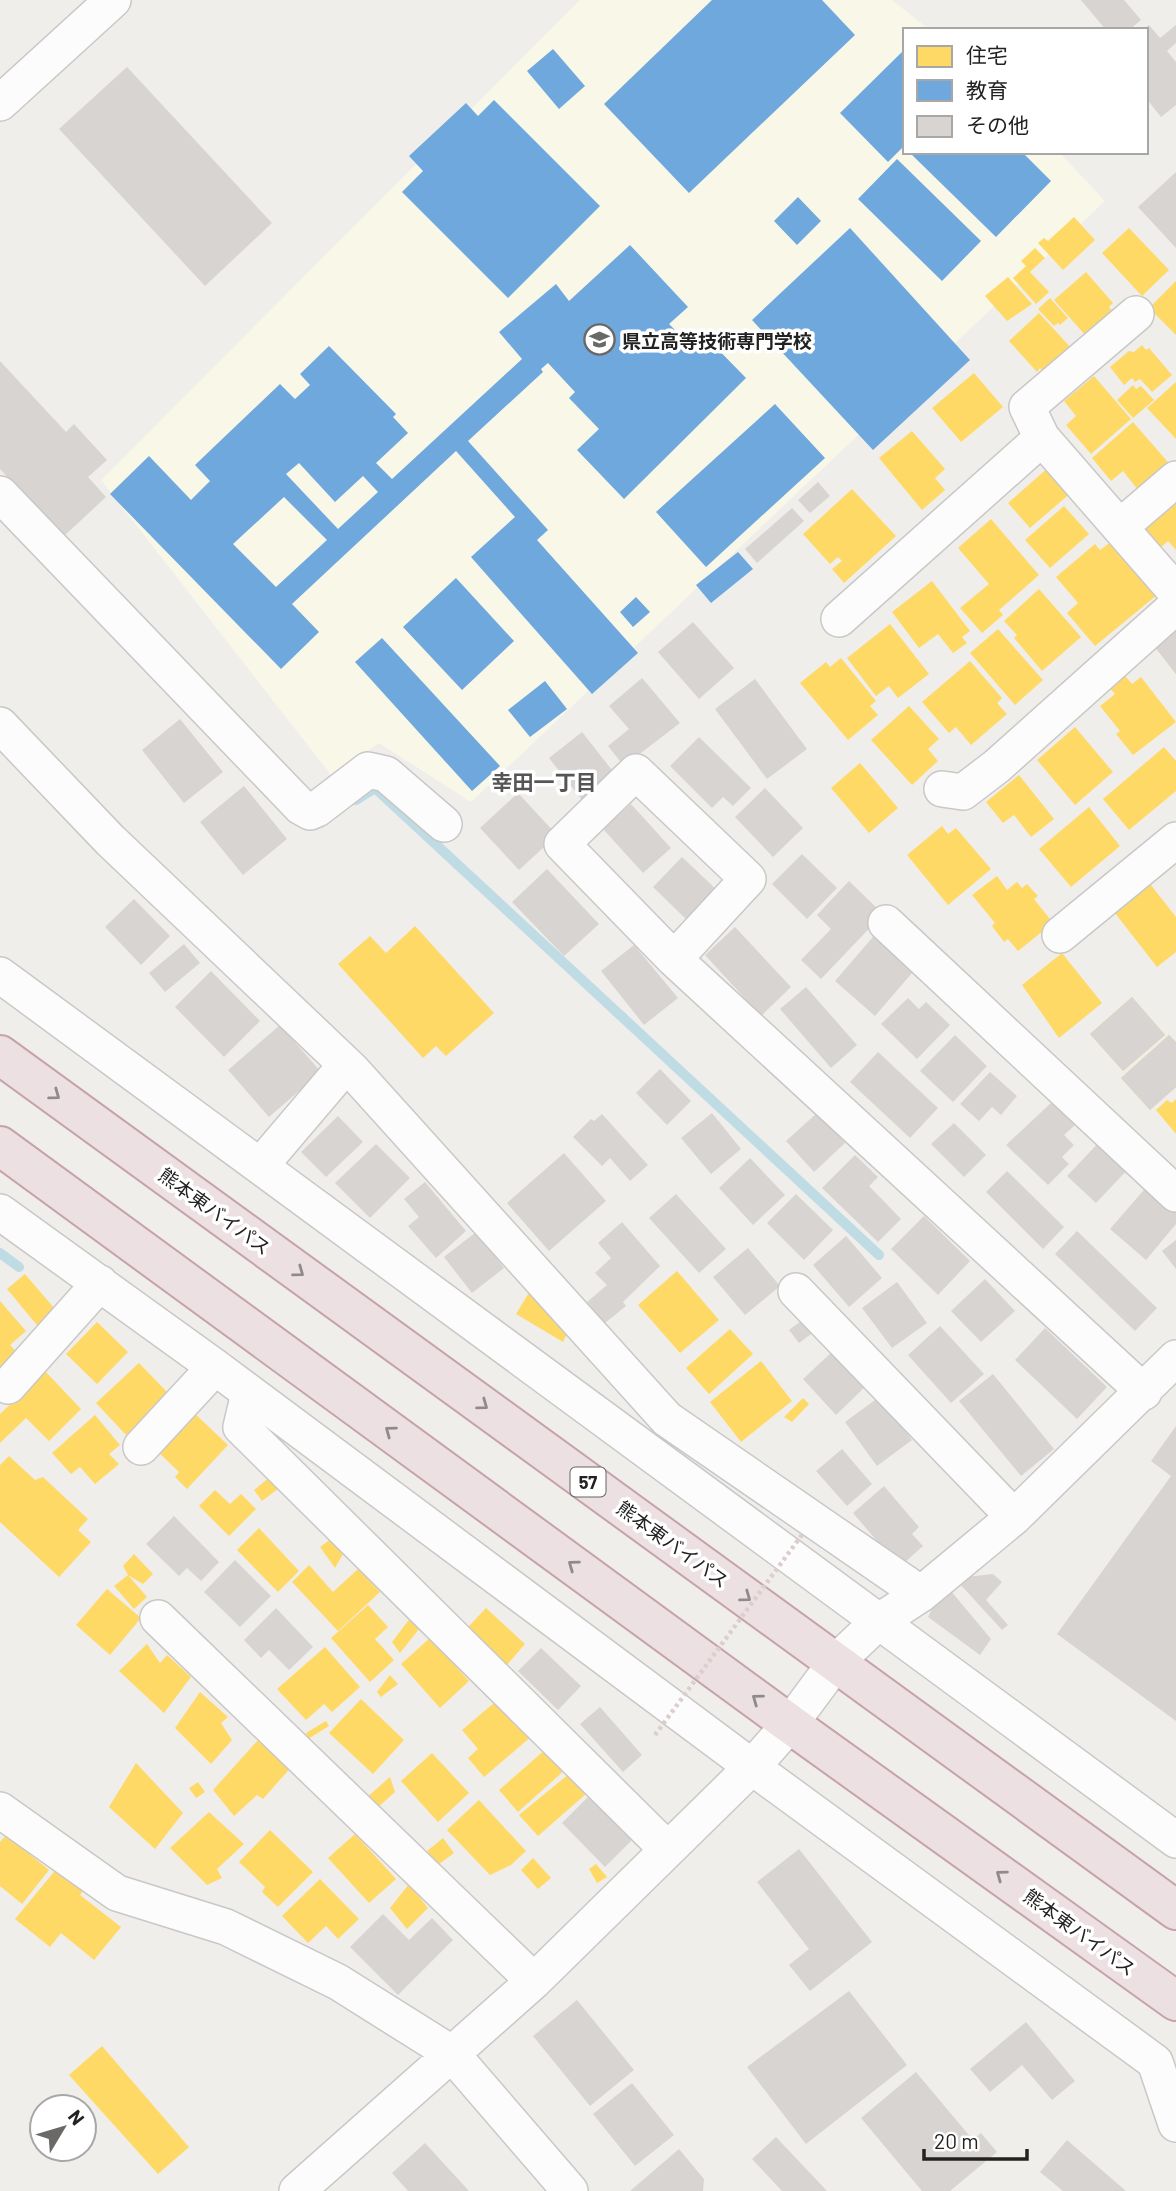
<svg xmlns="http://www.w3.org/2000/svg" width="1176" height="2191" viewBox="0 0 1176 2191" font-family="Barlow,'Noto Sans JP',sans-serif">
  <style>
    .education { fill: #f8f7e8 }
    .homes { fill: #ffd966 }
    .schools { fill: #6fa8dc; fill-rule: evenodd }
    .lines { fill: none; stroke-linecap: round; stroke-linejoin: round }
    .stream { stroke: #bfdbe3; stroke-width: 10 }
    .building { fill: #d7d4d2 }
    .street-casing { stroke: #c9c8c7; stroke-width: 38 }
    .highway-casing { stroke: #c5a2ac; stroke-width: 42 }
    .street { stroke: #fdfcfc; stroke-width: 35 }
    .highway { stroke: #ece0e2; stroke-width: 38 }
    .path-bridge { stroke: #dccecd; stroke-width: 4.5; stroke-dasharray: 3.5 3.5; stroke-linecap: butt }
    .oneway { stroke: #918a8c }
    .labels { text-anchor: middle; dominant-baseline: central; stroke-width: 7; stroke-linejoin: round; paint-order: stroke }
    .shield { fill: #fff; stroke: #646464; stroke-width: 2 }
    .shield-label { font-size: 18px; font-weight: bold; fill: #222 }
    .poi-label { font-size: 19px; font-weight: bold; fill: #222; stroke: #fff; text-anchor: start }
    .street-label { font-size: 19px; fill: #222; stroke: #fff }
    .neighbourhood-label { font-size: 21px; font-weight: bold; fill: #555; stroke: #fff }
  </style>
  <rect width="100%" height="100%" fill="#f0eeeb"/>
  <path class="education" d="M580,0H892L930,30H905V152H1059L1105,201L471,802L379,743L331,775L101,480Z"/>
  <path class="homes" d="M1074,217L1095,240L1063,270L1038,243L1044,238L1048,241Z
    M1129,228L1169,270L1142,296L1102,253Z
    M1035,248L1045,258L1030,272L1049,292L1036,304L1013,278L1026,266L1021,261Z
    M1086,272L1113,303L1109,307L1114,313L1087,337L1054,300Z
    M1008,277L1032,304L1007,321L985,296Z
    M1176,281V335L1149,308Z
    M1050,298L1068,318L1060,325L1058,323L1054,326L1038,309Z
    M1039,313L1074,351L1046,378L1040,368L1037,372L1009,341Z
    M1142,345L1146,350L1149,348L1172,375L1152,392L1140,379L1135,382L1132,378L1124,385L1110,367L1129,351L1134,352Z
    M974,373L1003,407L961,442L932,408Z
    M1094,376L1131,419L1091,454L1066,425L1076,416L1064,401Z
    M1176,382V439L1147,408Z
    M1133,385L1136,389L1141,386L1154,400L1133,418L1117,400Z
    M1133,422L1173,468L1142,495L1123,471L1111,481L1092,458Z
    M912,431L945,469L935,478L945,490L922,510L879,458Z
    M1050,466L1073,491L1030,528L1008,503Z
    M852,489L896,536L844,583L832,569L842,561L838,557L830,564L803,534Z
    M1176,499V550L1168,541L1158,550L1141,529Z
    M1064,506L1089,534L1050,568L1025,540Z
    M991,519L1039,575L999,610L1003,615L982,633L960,608L989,584L958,548Z
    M1112,541L1157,595L1095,646L1067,613L1078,603L1056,577L1095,544L1100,550Z
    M932,581L970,631L962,637L967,643L953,653L938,634L919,648L892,612Z
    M1039,589L1081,637L1042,671L1014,638L1017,635L1004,621Z
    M890,624L929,674L898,698L889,686L876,696L847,658Z
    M998,629L1043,680L1015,705L970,653Z
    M1176,631V674L1155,647Z
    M841,658L876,701L870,706L878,715L848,740L800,683L826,662L830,667Z
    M970,661L1002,698L997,703L1007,714L971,745L956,727L949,733L922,702Z
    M1122,672L1132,684L1141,677L1176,722L1133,755L1116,734L1120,731L1100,706L1115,694L1107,685Z
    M909,706L939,739L928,749L938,761L912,785L871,740Z
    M1075,727L1113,772L1075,805L1037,760Z
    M1164,747L1176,761V791L1129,830L1103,799Z
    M860,763L898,808L869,833L831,788Z
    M1019,775L1054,819L1031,837L1014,815L1003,823L986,802Z
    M1089,807L1120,846L1071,887L1039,849Z
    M942,826L948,834L956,828L991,869L948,905L907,855Z
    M997,876L1007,890L1017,882L1022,888L1027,884L1038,896L1034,899L1053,923L1018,951L1008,939L1004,942L992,926L995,923L972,895Z
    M1147,880L1176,917V952L1157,967L1111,908Z
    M415,926L494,1013L446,1056L436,1046L423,1058L338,964L370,936L386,953Z
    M1062,953L1102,1003L1059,1038L1022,985Z
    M1132,997L1165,1035L1123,1071L1090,1034Z
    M1169,1035L1176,1042V1087L1150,1110L1121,1078Z
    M1176,1099V1134L1156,1110L1167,1100L1172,1103Z
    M677,1271L719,1320L680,1353L638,1305Z
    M25,1274L54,1308L41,1330L7,1289Z
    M533,1286L569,1330L563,1342L516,1314Z
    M0,1301L26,1331L10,1345L20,1356L3,1371L0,1368Z
    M97,1322L128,1352L97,1384L66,1354Z
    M730,1329L753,1354L709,1394L686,1368Z
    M761,1361L792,1401L741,1442L710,1402Z
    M139,1363L169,1394L126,1435L96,1403Z
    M45,1371L81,1409L49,1441L26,1418L0,1443V1414Z
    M803,1398L809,1404L792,1422L784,1417Z
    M192,1411L228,1445L187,1489L175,1477L179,1472L156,1450Z
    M95,1415L120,1445L109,1454L119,1464L95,1484L80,1467L71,1474L52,1453Z
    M9,1456L35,1480L43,1477L88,1519L78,1530L91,1542L59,1577L0,1522V1465Z
    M270,1477L279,1488L262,1501L254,1490Z
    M215,1490L230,1504L241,1494L256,1509L229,1536L199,1506Z
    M259,1528L299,1571L278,1592L237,1550Z
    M332,1538L343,1554L335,1568L320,1547Z
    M134,1554L153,1574L143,1584L128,1575L123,1566Z
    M309,1565L333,1592L358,1569L380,1592L338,1631L292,1582Z
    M128,1575L147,1597L134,1609L114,1586Z
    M107,1589L141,1618L110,1655L76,1625Z
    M368,1605L388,1627L375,1639L394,1660L370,1682L331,1638Z
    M486,1608L525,1644L507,1665L468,1627Z
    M414,1613L423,1624L400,1653L392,1642Z
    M430,1638L469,1681L440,1708L401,1664Z
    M147,1644L160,1663L167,1655L191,1677L164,1713L119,1671Z
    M325,1647L360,1687L332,1712L324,1704L306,1720L277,1689Z
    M390,1675L398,1684L381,1697L377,1692Z
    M200,1692L228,1717L221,1723L232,1740L211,1764L175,1728Z
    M501,1697L533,1735L484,1777L468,1758L478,1749L462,1730Z
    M361,1699L404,1740L373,1774L329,1733Z
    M326,1721L329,1726L308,1739L306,1733Z
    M259,1739L294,1764L263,1799L257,1795L234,1816L213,1790Z
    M547,1748L566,1769L518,1812L499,1790Z
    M432,1753L469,1793L438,1822L401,1781Z
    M136,1763L183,1813L155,1849L109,1807Z
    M570,1773L587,1793L538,1836L519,1815Z
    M390,1777L395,1792L376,1809L366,1798Z
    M198,1782L205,1792L196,1798L189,1788Z
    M479,1800L526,1851L511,1865L490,1875L447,1830Z
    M209,1812L244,1844L217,1869L222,1878L207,1885L170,1848Z
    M270,1830L313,1872L278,1907L262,1892L265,1887L239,1862Z
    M355,1834L396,1879L369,1903L328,1858Z
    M6,1835L49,1870L22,1904L0,1886V1842Z
    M443,1838L454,1853L438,1865L427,1851Z
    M533,1858L551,1878L538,1889L521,1870Z
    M596,1864L607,1877L597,1883L589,1869Z
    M58,1867L85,1888L80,1895L121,1927L94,1960L61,1933L50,1947L15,1919Z
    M320,1879L359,1919L338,1939L326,1926L308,1943L282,1916Z
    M409,1884L428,1908L407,1929L390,1908Z
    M102,2046L189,2147L158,2174L69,2075Z"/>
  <path class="schools" d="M712,0H822L855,35L689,193L604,104Z
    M553,49L585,86L559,109L527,71Z
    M905,49V145L888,162L840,113Z
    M494,100L600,206L508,298L402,192L423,171L409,156L466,103L478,116Z
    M909,152H1022L1051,181L996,237Z
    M897,159L981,241L942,281L858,199Z
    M798,197L821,221L797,245L774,221Z
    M850,228L970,360L873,450L752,320Z
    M630,245L688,307L669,324L687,342L699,330L746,378L624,499L577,450L599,429L569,398L575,392L548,363L541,369L543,372L468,441L548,530L537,540L638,653L592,694L471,557L515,517L456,451L292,604L319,632L281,669L110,494L149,456L191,500L210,481L195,465L280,384L295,399L310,385L300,374L329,346L396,414L393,417L408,433L376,463L392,479L522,359L499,332L556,284L569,301ZM299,463L335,502L363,476L378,492L338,529L286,474ZM284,497L327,540L276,587L233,544Z
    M775,404L825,458L706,567L656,512Z
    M738,552L753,569L711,603L696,585Z
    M456,578L514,641L462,690L403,627Z
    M636,597L650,612L633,627L620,612Z
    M382,638L500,766L472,791L355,662Z
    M545,681L567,709L530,737L508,710Z"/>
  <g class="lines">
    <path class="stream" d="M356,800L375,788L879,1255
      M0,1253L19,1267"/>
  </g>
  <path class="building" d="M1081,0H1124L1141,20L1129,30H1106Z
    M1149,25L1160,38L1176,25V43L1167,51L1176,62V105L1161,117L1146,98V30H1142Z
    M127,67L272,223L205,286L59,129Z
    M1176,172V248L1138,207Z
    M0,361L66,432L74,424L107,460L88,477L106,497L63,537L0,469Z
    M818,482L830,496L810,513L798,500Z
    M792,508L804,521L757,563L745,549Z
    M693,622L734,668L699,699L658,652Z
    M1176,631V674L1155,647Z
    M642,678L680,723L624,766L608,746L629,729L609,706Z
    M755,679L807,749L767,779L715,709Z
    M180,719L223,772L184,803L142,750Z
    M582,732L619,779L586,805L549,758Z
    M699,737L751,788L733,806L723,797L712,808L670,766Z
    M244,786L287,839L243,875L200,822Z
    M765,788L803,828L773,857L735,817Z
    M518,793L557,835L519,870L480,828Z
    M631,804L671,848L643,873L603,829Z
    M802,854L837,888L807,919L772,884Z
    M682,857L718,891L689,922L653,887Z
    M547,869L599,924L564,956L512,902Z
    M849,881L883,914L821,979L801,960L831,929L817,915Z
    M134,899L170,936L141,965L105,927Z
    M735,927L791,987L761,1016L705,955Z
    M878,931L918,966L875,1016L835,981Z
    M184,944L200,963L165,992L149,973Z
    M634,945L678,998L644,1025L601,971Z
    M211,971L260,1021L224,1057L175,1007Z
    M806,987L857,1045L831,1068L780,1009Z
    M1132,997L1165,1035L1123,1071L1090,1034Z
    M908,998L919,1009L926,1002L950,1025L917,1059L881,1024Z
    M280,1025L321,1072L269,1117L228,1070Z
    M955,1035L987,1066L953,1102L920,1071Z
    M1169,1035L1176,1042V1087L1150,1110L1121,1078Z
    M878,1052L938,1108L910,1138L850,1082Z
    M660,1069L691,1101L667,1125L636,1093Z
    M990,1072L1017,1096L1001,1115L992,1107L979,1121L960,1104Z
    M1053,1101L1075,1125L1064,1135L1074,1145L1062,1157L1069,1164L1048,1185L1006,1145Z
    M712,1113L741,1149L711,1174L681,1138Z
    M817,1113L845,1143L814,1172L786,1141Z
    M602,1114L648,1165L630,1181L610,1158L602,1166L573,1137L591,1119L594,1121Z
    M338,1116L363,1142L326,1177L301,1152Z
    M954,1123L986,1155L964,1177L931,1144Z
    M1103,1138L1132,1165L1096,1203L1067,1176Z
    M376,1144L410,1178L370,1218L335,1183Z
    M564,1153L606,1201L549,1251L507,1203Z
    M855,1155L878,1177L869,1186L901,1219L878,1242L822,1188Z
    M750,1158L785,1195L753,1225L719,1188Z
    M1007,1171L1064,1227L1043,1249L986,1192Z
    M425,1182L466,1231L436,1258L408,1226L419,1217L404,1199Z
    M1149,1184L1176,1207V1224L1146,1260L1110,1229Z
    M676,1194L726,1249L699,1273L649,1218Z
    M796,1194L833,1230L804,1260L767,1223Z
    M924,1216L970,1261L938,1295L891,1249Z
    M622,1222L660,1266L623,1302L626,1306L605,1323L587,1302L607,1285L595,1273L611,1258L598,1243Z
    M1077,1231L1157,1308L1135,1331L1055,1254Z
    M476,1232L504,1268L472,1293L444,1257Z
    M846,1236L882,1278L849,1307L813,1265Z
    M1176,1240V1269L1162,1251Z
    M748,1248L780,1286L745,1315L713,1277Z
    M985,1279L1015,1311L981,1342L951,1311Z
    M897,1282L927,1323L892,1348L862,1308Z
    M805,1318L815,1331L799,1343L789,1330Z
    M940,1326L984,1374L951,1403L908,1355Z
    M1045,1328L1107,1387L1077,1419L1015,1360Z
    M834,1350L867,1385L836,1415L803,1379Z
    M993,1374L1054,1449L1021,1476L959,1401Z
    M879,1397L912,1440L877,1466L845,1422Z
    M1176,1426V1721L1057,1634L1171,1476L1151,1461Z
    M842,1449L872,1484L847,1506L816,1471Z
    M884,1486L919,1527L912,1534L923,1546L903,1564L891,1551L888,1554L853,1513Z
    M174,1516L219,1562L201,1581L187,1568L179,1576L146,1544Z
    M235,1560L271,1596L240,1627L204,1592Z
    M993,1574L1002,1582L986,1600L1008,1625L1002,1630L959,1583L965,1577Z
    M951,1591L991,1639L980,1655L928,1617L934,1605Z
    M276,1608L313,1647L289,1670L269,1650L261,1658L244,1640Z
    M541,1648L581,1686L558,1710L518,1671Z
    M600,1707L642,1755L623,1772L580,1724Z
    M593,1792L636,1836L605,1867L562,1823Z
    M799,1849L872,1942L810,1991L789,1965L809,1949L757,1882Z
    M383,1914L409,1940L432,1918L453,1940L398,1995L350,1947Z
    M849,1991L907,2065L806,2144L747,2067Z
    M577,2000L634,2070L590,2106L533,2036Z
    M1026,2022L1075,2081L1052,2100L1022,2065L990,2092L970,2069Z
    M916,2072L973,2140L981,2133L997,2152L950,2191H922L861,2118Z
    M632,2083L674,2135L635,2166L593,2114Z
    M776,2137L827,2191H782L752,2159Z
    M1067,2140L1126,2191H1063L1040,2172Z
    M425,2143L469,2191H408L392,2173Z
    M679,2149L704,2179L703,2191H630Z"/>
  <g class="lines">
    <defs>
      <path id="street" d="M0,103L113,0
        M1136,314L1027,407L1042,438L1176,592
        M0,494L301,807L310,812L317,809L368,770L386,774L444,824
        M1120,527L1176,479
        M839,619L1042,438
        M0,725L110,840L352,1070L667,1419L921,1594
        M942,789L963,792L997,766L1176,606
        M886,923L1176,1194
        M1060,935L1176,840
        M674,959L748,879L636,772L562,844L674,959L1144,1392
        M0,975L1176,1840
        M261,1165L346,1065
        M0,1212L215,1367L752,1767L1155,2062L1176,2124
        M796,1291L1014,1517
        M8,1386L100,1283
        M249,1393L241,1427L667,1849
        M141,1447L215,1367
        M158,1618L534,1981
        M0,1810L117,1893L226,1927L338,1982L451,2053L570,2191
        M297,2191L534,1981L752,1767L790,1724L836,1662L878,1622L921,1594L1014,1517L1176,1358"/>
      <path id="highway" d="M0,1055L1176,1910
        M0,1146L790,1724L1176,2001"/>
    </defs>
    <use href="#street" class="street-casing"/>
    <use href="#highway" class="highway-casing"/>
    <use href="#street" class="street"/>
    <use href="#highway" class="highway"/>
    <path class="path-bridge" d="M655,1735L804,1532"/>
  </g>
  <defs><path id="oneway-chevron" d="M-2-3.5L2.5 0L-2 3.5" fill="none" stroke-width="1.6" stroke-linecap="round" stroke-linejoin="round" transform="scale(1.75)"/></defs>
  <g class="oneway">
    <use href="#oneway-chevron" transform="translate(55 1095) rotate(36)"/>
    <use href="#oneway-chevron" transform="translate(299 1272) rotate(36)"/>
    <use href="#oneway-chevron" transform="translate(483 1405) rotate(36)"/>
    <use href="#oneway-chevron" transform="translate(390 1431) rotate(-144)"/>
    <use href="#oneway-chevron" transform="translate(573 1565) rotate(-144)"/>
    <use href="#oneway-chevron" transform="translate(746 1597) rotate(36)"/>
    <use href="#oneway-chevron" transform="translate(757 1699) rotate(-144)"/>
    <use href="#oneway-chevron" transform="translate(1001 1875) rotate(-144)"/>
  </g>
  <defs>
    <symbol id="school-ring" viewBox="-11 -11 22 22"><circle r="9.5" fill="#fff" stroke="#6a6968" stroke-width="1.5"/><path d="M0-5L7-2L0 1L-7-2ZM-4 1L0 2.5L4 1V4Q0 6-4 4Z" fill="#6a6968"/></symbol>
  </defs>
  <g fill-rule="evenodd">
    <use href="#school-ring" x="582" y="322" width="35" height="35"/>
  </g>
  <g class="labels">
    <rect class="shield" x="570.5" y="1467.5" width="35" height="29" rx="5"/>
    <g class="shield-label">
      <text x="588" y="1482">57</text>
    </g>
    <g class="poi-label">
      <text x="622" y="340">県立高等技術専門学校</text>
    </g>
    <g class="street-label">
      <text transform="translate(215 1211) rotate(36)">熊本東バイパス</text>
      <text transform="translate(673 1544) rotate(36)">熊本東バイパス</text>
      <text transform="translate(1080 1932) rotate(36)">熊本東バイパス</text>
    </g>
    <g class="neighbourhood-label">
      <text x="544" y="781">幸田一丁目</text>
    </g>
  </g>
  <rect x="903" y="28" width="245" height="126" fill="#ffffff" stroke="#a7a7a7" stroke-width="2"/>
  <rect x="917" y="46" width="35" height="21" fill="#ffd966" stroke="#a7a7a7" stroke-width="2"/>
  <text x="966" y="63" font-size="21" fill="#222222">住宅</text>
  <rect x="917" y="80" width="35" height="21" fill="#6fa8dc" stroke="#a7a7a7" stroke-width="2"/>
  <text x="966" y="98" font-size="21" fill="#222222">教育</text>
  <rect x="917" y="116" width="35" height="21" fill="#d7d4d2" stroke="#a7a7a7" stroke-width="2"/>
  <text x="966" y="133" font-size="21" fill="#222222">その他</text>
  <g transform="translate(63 2128) rotate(52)"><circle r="33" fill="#ffffff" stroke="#a7a7a7" stroke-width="2"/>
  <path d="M0-5L12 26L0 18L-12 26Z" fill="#6a6968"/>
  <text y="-10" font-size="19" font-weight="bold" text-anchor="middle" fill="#222222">N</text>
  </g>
  <path d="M924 2149v10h103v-10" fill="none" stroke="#222222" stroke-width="3.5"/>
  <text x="934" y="2149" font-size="21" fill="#222222" stroke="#ffffff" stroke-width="5" paint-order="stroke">20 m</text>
</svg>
